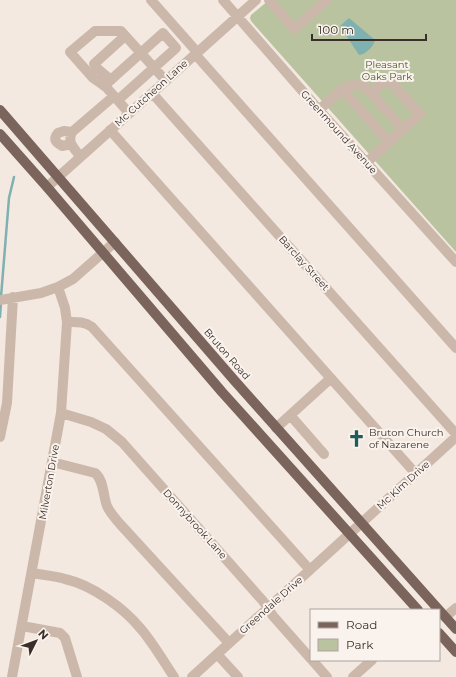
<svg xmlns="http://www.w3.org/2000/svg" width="456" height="677" viewBox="0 0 456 677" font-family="Montserrat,sans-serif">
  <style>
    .green { fill: #bac39f }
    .water { fill: #7eb1af }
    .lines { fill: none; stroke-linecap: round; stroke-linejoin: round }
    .stream { stroke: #7eb1af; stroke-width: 2.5 }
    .minor { stroke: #ccb8ab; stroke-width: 10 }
    .major { stroke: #7b645c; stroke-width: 10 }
    .labels { text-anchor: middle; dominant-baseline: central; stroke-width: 4; stroke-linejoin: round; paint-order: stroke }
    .park-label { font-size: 10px; fill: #4c582e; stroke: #faf3ed }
    .street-label { font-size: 10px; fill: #3a2e2a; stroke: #faf3ed }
    .poi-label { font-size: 10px; fill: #3a2e2a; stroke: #faf3ed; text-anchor: start }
  </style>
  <rect width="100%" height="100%" fill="#f3e9e0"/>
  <path class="green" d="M269,0H456V252L251,21L250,18L251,15Z"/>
  <path class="water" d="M349,18L375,40C374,46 365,55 359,55L340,26Z"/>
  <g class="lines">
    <path class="stream" d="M1,297L9,198L14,177
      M0,317L1,302"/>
    <path class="minor" d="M151,0L197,52
      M223,0L319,110L456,262
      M269,0L294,29L327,0
      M195,54L456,348
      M111,80L98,69L94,64L125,36
      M104,86L163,33L176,48L118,100
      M342,89L389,142
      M152,93L456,434
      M371,93L384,82L388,81L391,83L420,114L403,129
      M319,110L342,89L353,85L364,86L371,93L403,129L366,163
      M129,113L106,87L93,78L70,52L95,31H121L166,81
      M110,130L416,474
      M71,144L62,146C55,142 53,139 58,133L64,131L72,132
      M80,156C74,148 67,143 72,132L114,96
      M47,187L256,0
      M0,300L41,293L58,287L73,279L115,242
      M67,322C76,322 84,321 92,327L310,570
      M61,413L91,422L106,429L122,442L263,601L273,616L311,659
      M290,415L324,454
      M276,428L331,378
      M0,437L7,403L13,297
      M52,462L95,473C104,480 103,496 107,506C110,513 116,519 120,524L229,643
      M32,573C43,575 55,576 65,579C92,585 124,608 141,629C153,643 164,662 174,677
      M445,617L456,608
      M22,626L60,633L65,638L77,677
      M217,654L238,677
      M312,660L327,677
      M12,677L61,413L67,322L65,308L58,287
      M192,677L456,437
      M353,677L372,660"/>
    <path class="major" d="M0,110L234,380L439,610
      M0,134L47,187L222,392L418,610
      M439,610L456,629
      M439,633L456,652"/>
  </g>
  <defs>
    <symbol id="church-bare" viewBox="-9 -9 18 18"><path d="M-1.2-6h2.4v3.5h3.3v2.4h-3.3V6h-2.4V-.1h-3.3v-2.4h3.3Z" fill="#1f5c5b" stroke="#faf3ed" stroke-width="2.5" paint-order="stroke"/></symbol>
  </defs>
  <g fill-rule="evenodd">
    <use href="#church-bare" x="344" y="426" width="25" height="25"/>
  </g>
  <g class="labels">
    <g class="park-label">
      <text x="387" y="64">Pleasant<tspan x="387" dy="12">Oaks Park</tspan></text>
    </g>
    <g class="street-label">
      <text transform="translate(151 93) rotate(-42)">Mc Cutcheon Lane</text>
      <text transform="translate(339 132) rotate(48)">Greenmound Avenue</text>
      <text transform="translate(304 263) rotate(48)">Barclay Street</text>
      <text transform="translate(227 354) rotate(49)">Bruton Road</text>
      <text transform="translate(49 482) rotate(-80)">Milverton Drive</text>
      <text transform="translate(403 485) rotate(-42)">Mc Kim Drive</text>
      <text transform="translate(195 524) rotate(48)">Donnybrook Lane</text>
      <text transform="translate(271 605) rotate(-42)">Greendale Drive</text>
    </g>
    <g class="poi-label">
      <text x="369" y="432">Bruton Church<tspan x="369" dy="12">of Nazarene</tspan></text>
    </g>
  </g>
  <rect x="310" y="609" width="130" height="52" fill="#faf3ed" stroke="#ada49f"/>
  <rect x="318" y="622" width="20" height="6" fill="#7b645c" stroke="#ada49f"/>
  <text x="346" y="629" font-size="12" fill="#3a2e2a">Road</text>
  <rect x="318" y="639" width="20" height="12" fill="#bac39f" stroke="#ada49f"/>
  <text x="346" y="649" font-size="12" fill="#3a2e2a">Park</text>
  <g transform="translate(36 641) rotate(48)" stroke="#faf3ed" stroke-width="3" paint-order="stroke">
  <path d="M0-3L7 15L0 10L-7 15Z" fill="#3a2e2a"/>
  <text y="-6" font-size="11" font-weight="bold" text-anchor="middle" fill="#3a2e2a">N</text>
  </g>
  <path d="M312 34v6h114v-6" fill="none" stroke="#3a2e2a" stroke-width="2"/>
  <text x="318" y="34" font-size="12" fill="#3a2e2a" stroke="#faf3ed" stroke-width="3" paint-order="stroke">100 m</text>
</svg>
